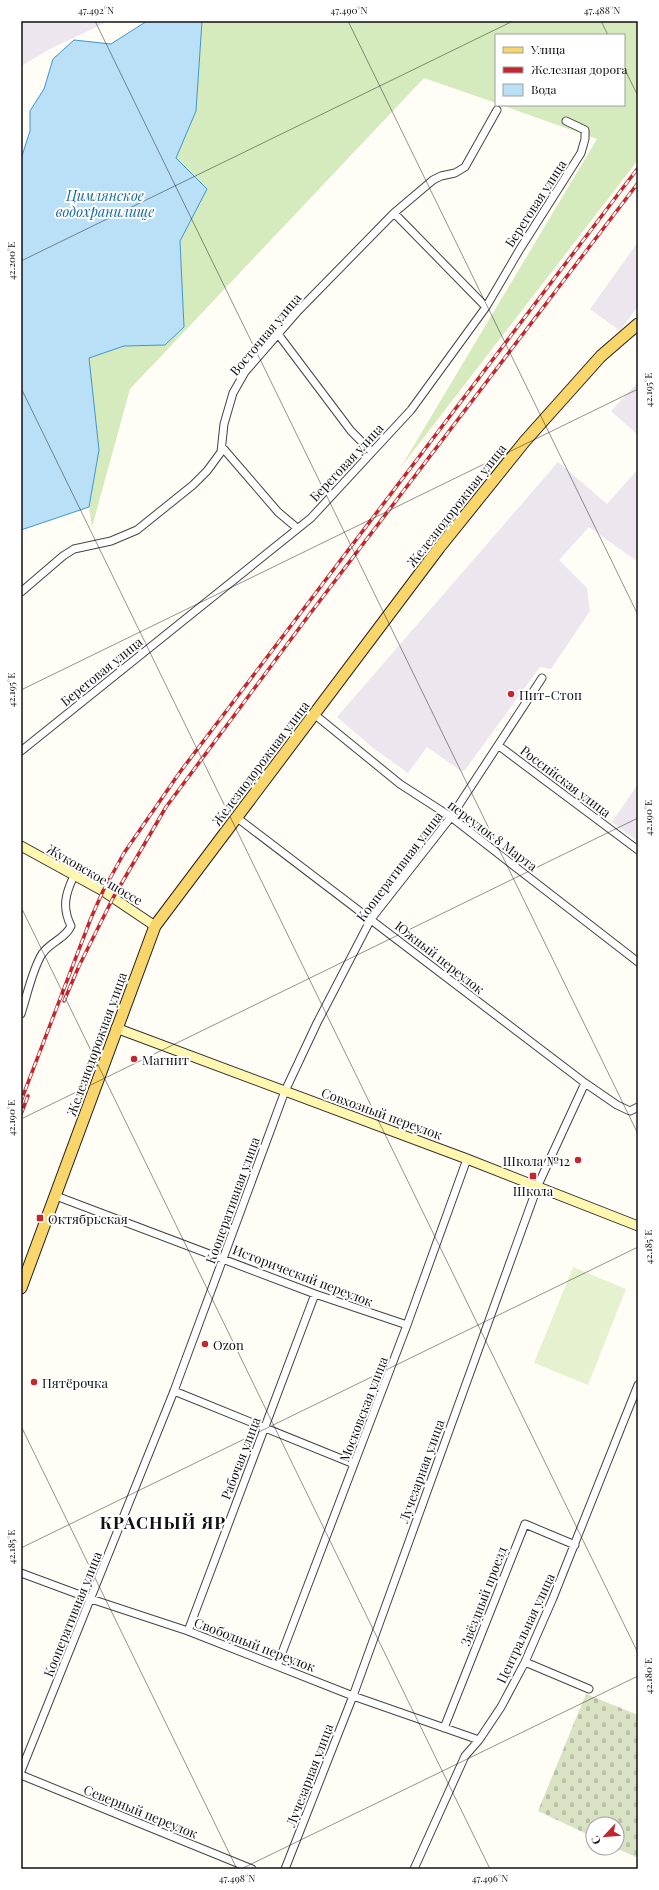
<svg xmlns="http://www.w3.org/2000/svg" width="659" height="1890" viewBox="0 0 659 1890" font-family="'Playfair Display',serif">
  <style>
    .industrial { fill: #eee6ef }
    .grass { fill: #d5ebbd }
    .cemetery { fill: url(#cemetery-stones) }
    .pitch { fill: #e6f2cf }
    .water { fill: #b9e0f7; stroke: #3f96cf }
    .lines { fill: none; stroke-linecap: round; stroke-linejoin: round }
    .street-casing { stroke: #444; stroke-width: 9 }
    .secondary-casing { stroke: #333; stroke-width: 11 }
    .primary-casing { stroke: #222; stroke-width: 13 }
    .street { stroke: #fff; stroke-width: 7 }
    .secondary { stroke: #fff6b0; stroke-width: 9 }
    .primary { stroke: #f9d66b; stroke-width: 11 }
    .rail-casing { stroke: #c4262e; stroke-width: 3.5 }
    .rail { stroke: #fff; stroke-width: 2; stroke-dasharray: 6; stroke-linecap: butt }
    .ticks { fill: none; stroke: #111; stroke-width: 1; stroke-opacity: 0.45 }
    .poi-dot { fill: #c4262e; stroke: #fff; stroke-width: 1.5 }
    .labels { text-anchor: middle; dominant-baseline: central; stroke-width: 4; stroke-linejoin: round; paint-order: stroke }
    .street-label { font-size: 13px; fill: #111; stroke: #fff }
    .poi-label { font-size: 13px; fill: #111; stroke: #fff; text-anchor: start }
    .water-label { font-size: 14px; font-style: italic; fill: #1768a6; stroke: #fff }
    .district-label { font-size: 17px; font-weight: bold; letter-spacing: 1px; fill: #111; stroke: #fff }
    .neatline { fill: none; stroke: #111; stroke-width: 1.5 }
    .ticks-label { font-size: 10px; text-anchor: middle; fill: #111 }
  </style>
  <defs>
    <pattern id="cemetery-stones" width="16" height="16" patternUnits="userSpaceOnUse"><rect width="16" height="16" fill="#d9e3c4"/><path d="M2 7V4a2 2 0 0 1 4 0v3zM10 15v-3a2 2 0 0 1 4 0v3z" fill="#b9c2a7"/></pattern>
  </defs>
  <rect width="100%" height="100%" fill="#fffdf5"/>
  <path class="industrial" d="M21,21H109L50,49L21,66Z
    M638,242V306L620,331L590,309Z
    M638,382V435L611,411Z
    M558,462L607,504L638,469V562L589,527L559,560L587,588L590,611L551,669L540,667L465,770L461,771L427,747L408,773L373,748L337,717Z
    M638,784V842L612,822Z"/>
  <path class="grass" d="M202,21H638V160L401,467L597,139L501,105H624V35H496V103L424,78L130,389L92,527L89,507L99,450L89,358L124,346L165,345L184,327L180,241L206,189L176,158L196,111Z"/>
  <path class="cemetery" d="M586,1694L638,1715V1858L616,1848L617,1824H593V1837L538,1811Z"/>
  <path class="pitch" d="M573,1267L626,1289L588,1385L534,1363Z"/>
  <path class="water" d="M147,21H202L196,111L176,158L207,189L180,241L184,327L165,345L124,346L89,358L99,450L89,507L21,530V159L30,131V111L44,89L53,59L74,40L111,44Z"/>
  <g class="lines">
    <defs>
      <path id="street" d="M394,213L486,307
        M278,334L351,431L372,452
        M222,447L278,512L297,528
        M21,592L63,556L74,549L111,541L137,530L193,485L207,471L221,452L224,424L233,393L245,372L298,311L394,213L433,180L441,176L455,173L465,167L497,110
        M314,714L400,784L451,817L638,962
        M499,746L638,850
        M21,751L311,518L411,410L486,307L520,249L581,153L585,139V130L566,121
        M236,817L585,1083L617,1105L630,1111L638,1107
        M21,1014C27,996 32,970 42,954C50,942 65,939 71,926C62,908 65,894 74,876
        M56,1196L315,1294L407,1325
        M174,1391L354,1464
        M21,1573L91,1599L188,1631L353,1696L479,1740
        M188,1631L315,1294
        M525,1662L589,1689
        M277,1666L407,1325L467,1159
        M444,1728L525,1524L575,1545
        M21,1771L174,1391L285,1091L317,1023L371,919L451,817L542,678
        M21,1775L252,1869
        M285,1869L353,1696L538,1185L585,1083
        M414,1869L465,1756L479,1740L501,1707L525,1662L553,1598L638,1385"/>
      <path id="secondary" d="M21,846L103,891L155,926
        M116,1028L467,1159L638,1226"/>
      <path id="primary" d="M21,1288L155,926L439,548L525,441L601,356L638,324"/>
    </defs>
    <use href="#street" class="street-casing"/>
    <use href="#secondary" class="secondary-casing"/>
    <use href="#primary" class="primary-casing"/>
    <use href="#street" class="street"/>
    <use href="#secondary" class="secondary"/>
    <use href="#primary" class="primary"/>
    <defs>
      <path id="rail" d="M64,1001L79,966L113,898L166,807L309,615L638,183
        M21,1101L91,918L103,891L124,853L180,772L638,168
        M21,1114L28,1096"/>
    </defs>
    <use href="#rail" class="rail-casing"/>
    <use href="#rail" class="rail"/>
  </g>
  <path class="ticks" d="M95,21L638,1134M348,21L638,615M601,21L608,35M624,68L638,96M21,261L513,21M21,388L638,1653M21,690L638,389M21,907L490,1869M21,1119L638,818M21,1426L237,1869M21,1548L638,1247M241,1869L638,1676"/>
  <g class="poi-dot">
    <circle cx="511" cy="694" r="4"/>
    <circle cx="134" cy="1059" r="4"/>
    <circle cx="578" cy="1160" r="4"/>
    <rect x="529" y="1172" width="8" height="8" rx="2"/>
    <rect x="36" y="1214" width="8" height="8" rx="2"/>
    <circle cx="205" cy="1344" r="4"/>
    <circle cx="34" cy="1382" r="4"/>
  </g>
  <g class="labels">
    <g class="street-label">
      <text transform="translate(535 203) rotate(-57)">Береговая улица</text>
      <text transform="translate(265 334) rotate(-50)">Восточная улица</text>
      <text transform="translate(346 462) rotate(-47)">Береговая улица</text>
      <text transform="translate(456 505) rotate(-52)">Железнодорожная улица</text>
      <text transform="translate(101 671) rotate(-39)">Береговая улица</text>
      <text transform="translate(260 763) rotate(-53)">Железнодорожная улица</text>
      <text transform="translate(566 781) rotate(37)">Российская улица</text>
      <text transform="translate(493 835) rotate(37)">переулок 8 Марта</text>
      <text transform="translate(399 866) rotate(-53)">Кооперативная улица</text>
      <text transform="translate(95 874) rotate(30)">Жуковское шоссе</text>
      <text transform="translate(440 957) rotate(38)">Южный переулок</text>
      <text transform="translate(96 1044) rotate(-70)">Железнодорожная улица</text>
      <text transform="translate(382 1113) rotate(20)">Совхозный переулок</text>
      <text transform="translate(232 1200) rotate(-70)">Кооперативная улица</text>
      <text transform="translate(303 1275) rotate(21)">Исторический переулок</text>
      <text transform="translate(363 1409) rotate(-69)">Московская улица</text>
      <text transform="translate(240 1458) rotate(-69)">Рабочая улица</text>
      <text transform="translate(421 1471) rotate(-70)">Лучезарная улица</text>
      <text transform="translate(483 1596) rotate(-69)">Звёздный проезд</text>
      <text transform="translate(72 1614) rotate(-68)">Кооперативная улица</text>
      <text transform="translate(525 1628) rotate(-65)">Центральная улица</text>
      <text transform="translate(255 1644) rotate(21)">Свободный переулок</text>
      <text transform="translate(309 1775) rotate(-69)">Лучезарная улица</text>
      <text transform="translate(141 1811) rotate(22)">Северный переулок</text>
    </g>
    <g class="poi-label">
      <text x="519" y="694">Пит-Стоп</text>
      <text x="142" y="1059">Магнит</text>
      <text x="570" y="1160" text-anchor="end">Школа №12</text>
      <text x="533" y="1190" text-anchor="middle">Школа</text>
      <text x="48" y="1218">Октябрьская</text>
      <text x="213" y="1344">Ozon</text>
      <text x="42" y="1382">Пятёрочка</text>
    </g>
    <g class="water-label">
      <text x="105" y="195">Цимлянское<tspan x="105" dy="16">водохранилище</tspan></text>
    </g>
    <g class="district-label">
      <text x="163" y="1522">КРАСНЫЙ ЯР</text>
    </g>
  </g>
  <rect width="659" height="1890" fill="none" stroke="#ffffff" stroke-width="44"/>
  <rect x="495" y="34" width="130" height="72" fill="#ffffff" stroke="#a0a0a0"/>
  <rect x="503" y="47" width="20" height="6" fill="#f9d66b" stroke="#a0a0a0"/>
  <text x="531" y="54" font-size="12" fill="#111111">Улица</text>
  <rect x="503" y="67" width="20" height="6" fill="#c4262e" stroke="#a0a0a0"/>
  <text x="531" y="74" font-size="12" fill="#111111">Железная дорога</text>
  <rect x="503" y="84" width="20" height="12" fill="#b9e0f7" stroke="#a0a0a0"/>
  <text x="531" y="94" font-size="12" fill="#111111">Вода</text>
  <g transform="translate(605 1836) rotate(244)"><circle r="19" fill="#ffffff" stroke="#a0a0a0"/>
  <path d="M0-3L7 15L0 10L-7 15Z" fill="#c4262e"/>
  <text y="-6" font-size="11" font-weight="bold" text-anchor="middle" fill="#111111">С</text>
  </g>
  <rect x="22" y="22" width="615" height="1846" class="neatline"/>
  <g class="ticks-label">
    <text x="96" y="14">47.492°N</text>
    <text x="349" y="14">47.490°N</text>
    <text x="602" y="14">47.488°N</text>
    <text transform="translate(11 261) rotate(-90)" y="4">42.200°E</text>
    <text transform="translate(648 390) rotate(-90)" y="4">42.195°E</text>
    <text transform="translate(11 690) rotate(-90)" y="4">42.195°E</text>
    <text transform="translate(648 818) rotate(-90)" y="4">42.190°E</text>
    <text transform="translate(11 1118) rotate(-90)" y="4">42.190°E</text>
    <text transform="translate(648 1247) rotate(-90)" y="4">42.185°E</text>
    <text transform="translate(11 1547) rotate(-90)" y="4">42.185°E</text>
    <text transform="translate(648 1676) rotate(-90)" y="4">42.180°E</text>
    <text x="237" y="1882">47.498°N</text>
    <text x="490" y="1882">47.496°N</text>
  </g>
</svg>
